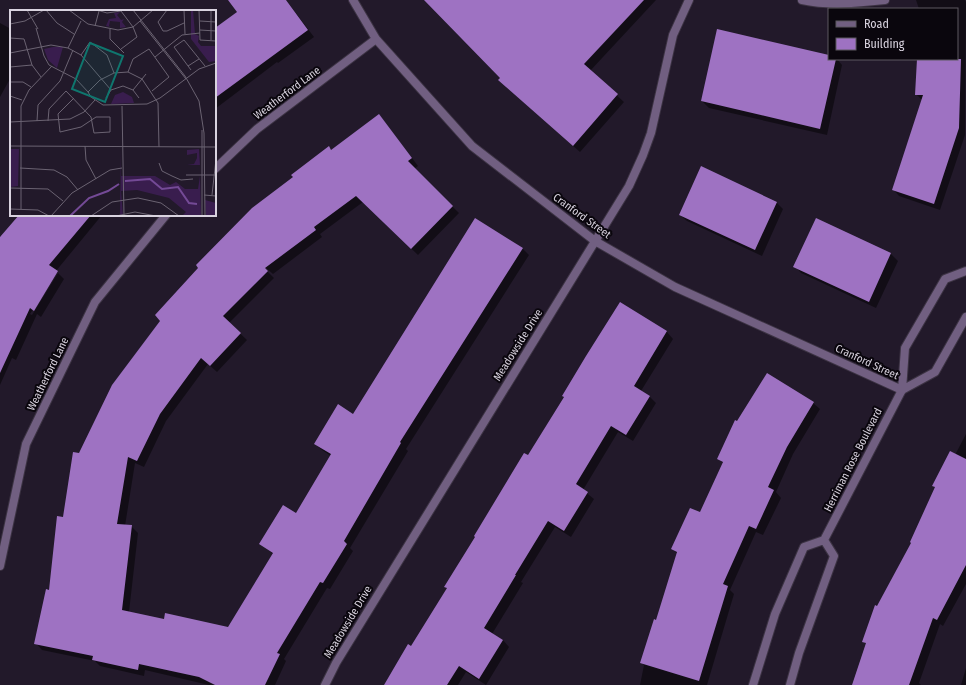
<svg xmlns="http://www.w3.org/2000/svg" width="966" height="685" viewBox="0 0 966 685" font-family="'Fira Sans Condensed',sans-serif">
  <style>
    .shadow { fill: #0007 }
    .building { fill: #9e72c2 }
    .lines { fill: none; stroke-linecap: round; stroke-linejoin: round }
    .minor-casing { stroke: #3c3343; stroke-width: 10 }
    .tertiary-casing { stroke: #3c3343; stroke-width: 10 }
    .minor { stroke: #715f81; stroke-width: 8 }
    .tertiary { stroke: #715f81; stroke-width: 8 }
    .labels { text-anchor: middle; dominant-baseline: central; stroke-width: 4; stroke-linejoin: round; paint-order: stroke }
    .street-label { font-size: 11px; fill: #d9d3df; stroke: #0a060d }
    .inset-river { fill: none; stroke: #744a96; stroke-width: 2 }
    .inset-road { fill: none; stroke: #6b6372; stroke-width: 1 }
    .view { fill: #0f766e; fill-opacity: 0.15; stroke: #0f766e; stroke-width: 2 }
    .inset-edge { fill: none; stroke: #d9d3df; stroke-width: 2 }
  </style>
  <rect width="100%" height="100%" fill="#22192a"/>
  <path class="shadow" d="M229,0H286L314,37L278,63L277,62L215,109V30L238,12Z
    M439,0H656L590,71L624,102L580,152L506,87L501,78Z
    M916,0H965L966,2L965,135L940,210L899,196L893,189L922,100L916,94L918,59H957V9H919Z
    M0,23L11,29V77L0,97Z
    M829,56V59H837L842,65L827,135L709,108L702,101Z
    M379,115L385,122L418,166L414,169L459,213L418,255L363,202L320,234L322,237L273,274L265,267L264,268L274,278L229,323L247,340L217,372L208,364L166,421L144,467L135,463L125,526H131L138,533L129,612L164,620L228,628L273,554L261,544L296,514L331,456L322,450L315,444L353,415L522,248L529,255L406,449L408,451L350,548L353,551L330,589L327,588L284,659L286,661L275,685H209L145,670L144,676L100,666L95,661L42,650L36,643L49,591L64,518L80,454L332,151Z
    M777,203L783,209L762,256L687,221L680,215Z
    M20,215H102L56,271L58,272H56L30,314L32,315L58,273L64,279L41,317L37,314L16,360L12,358L0,385V236L2,237Z
    M816,220L891,254L898,261L876,308L801,273L795,266Z
    M621,303L667,332L673,339L641,391L649,396L656,403L633,441L618,432L583,490L594,499L571,537L555,527L521,582L523,583L492,634L503,640L509,647L486,685L466,672L458,685H385L411,648Z
    M813,403L820,409L793,454L776,492L781,498L763,535L756,532L730,590L734,594L707,685H640L644,665L641,662L657,621L678,554L672,549L700,514L724,464L718,459Z
    M966,434V584L943,626L940,624L919,683L921,685H853L867,644L864,641L878,607L912,543L936,488L933,485L955,455Z
    M966,668V685H961Z"/>
  <path class="building" d="M228,0H286L308,30L215,98V28L237,12Z
    M424,0H644L584,64L618,94L573,146L498,80L500,78Z
    M717,29L829,55V59H836L820,129L701,101Z
    M917,59H961L959,128L934,204L892,190L923,95H915Z
    M379,114L412,158L408,161L453,206L411,249L356,196L314,227L316,230L265,268L268,271L223,316L241,333L210,366L201,358L160,414L137,461L128,457L117,524L132,525L122,610L164,619L165,613L228,627L273,553L259,544L283,505L296,513L331,454L314,444L338,404L353,414L475,218L523,248L400,442L401,443L344,541L347,544L323,583L320,582L277,653L280,654L265,685H215L199,677L139,664L138,670L92,660L93,656L34,644L46,589L49,590L57,516L63,517L73,452L79,453L112,385L160,321L155,315L198,268L196,265L252,208L293,177L291,175L329,146L331,150Z
    M701,166L777,202L755,250L679,215Z
    M19,215H91L49,265L58,271L34,311L30,308L0,373V237Z
    M816,218L891,253L869,302L793,267Z
    M620,302L667,331L634,386L650,396L626,435L611,426L576,484L588,492L564,531L548,521L515,575H516L484,628L503,640L479,679L459,666L447,685H384L408,644L411,646L447,588L444,587L475,537L474,536L524,453L528,455L564,397L562,396L586,356Z
    M767,373L814,402L787,447L768,487L774,490L756,529L749,526L723,584L728,586L699,681L640,663L654,619L656,620L677,552L671,549L690,508L700,512L723,462L717,459L735,420L737,421Z
    M950,451L966,459V565L937,620L933,618L909,685H852L866,643L862,642L875,605L877,606L911,543L910,542L935,487L932,486Z"/>
  <g class="lines">
    <defs>
      <path id="minor" d="M353,0L376,39L472,146L595,241L675,287L902,390
        M802,0C829,6 857,3 885,0
        M215,169L257,129L376,39
        M0,566L26,444L95,302L166,215
        M325,685L336,663L629,186L643,155L651,133L673,35L689,0"/>
      <path id="tertiary" d="M902,390L935,372L966,317
        M753,685L775,614L804,547L824,540L902,390L905,348L945,279L966,271
        M790,685L799,653L834,556L824,540"/>
    </defs>
    <use href="#minor" class="minor-casing"/>
    <use href="#tertiary" class="tertiary-casing"/>
    <use href="#minor" class="minor"/>
    <use href="#tertiary" class="tertiary"/>
  </g>
  <g class="labels">
    <g class="street-label">
      <text transform="translate(287 93) rotate(-37)">Weatherford Lane</text>
      <text transform="translate(582 216) rotate(36)">Cranford Street</text>
      <text transform="translate(518 345) rotate(-58)">Meadowside Drive</text>
      <text transform="translate(867 362) rotate(25)">Cranford Street</text>
      <text transform="translate(48 374) rotate(-64)">Weatherford Lane</text>
      <text transform="translate(853 460) rotate(-63)">Herriman Rose Boulevard</text>
      <text transform="translate(348 622) rotate(-59)">Meadowside Drive</text>
    </g>
  </g>
  <g transform="translate(10 10)">
    <rect width="206" height="206" fill="#22192a"/>
    <path d="M181,0H183L185,24L189,26L188,32L191,36H206V51L199,52L181,29ZM110,2L107,5L111,10L114,9L112,12L116,17L110,18V12L100,11L99,16L101,17L96,16L99,9L106,8L104,3ZM43,37H53L47,58L38,50L34,39ZM113,82L122,87L124,93L101,94L105,85ZM0,139H9L8,176L0,177ZM189,139L190,155H177L184,154L187,148V143L177,145V140ZM111,140V166H145L160,175L166,172L175,179H188L190,166L191,206H172L176,202L159,188L127,180L111,181L113,206H110ZM195,190L206,193V206H196Z" fill="#391d4e"/>
    <path class="inset-river" d="M115,171L140,169L152,179L168,177L179,193L187,194M60,206L79,188L98,181L109,174"/>
    <path class="inset-road" d="M17,0L28,19M36,0L47,13L64,24M59,0L78,14L108,20L123,17L143,0M87,0L97,3L111,1L123,17L127,27L111,39M123,0L175,66L189,91L194,123L195,206M157,0L148,12L153,21H157L174,13M174,0L175,24M189,0L190,30L206,31M201,0V30M130,11L176,69M190,11L206,12M0,14L15,11L34,0M85,16L89,1M26,18L34,46L39,55L66,69L79,83M100,19V29L114,43M190,20L206,21M0,28L14,29L22,55L31,67M58,38L71,11M0,43L41,35L58,38L71,45L101,80M71,45L80,32L97,45L104,63M145,47L172,25L190,23M178,56L189,49M0,57L22,55M181,60L164,37L174,30L195,56M118,62L123,49L139,39L159,67L142,81M0,72H13L21,77M123,80L136,64M78,82L81,87L93,95L137,94L150,88L189,59L206,53M78,82L90,70L104,63L118,62L132,69L148,93L149,137M0,86L12,90M64,88L48,104L50,122L71,117L86,107H100M96,88L101,80L113,76L123,80L129,88M112,96L114,206M27,111L28,95L50,71L63,40M38,111L39,99L56,81L81,107L84,123L100,122V107M0,112L60,109L74,102L85,90M0,136L206,137M75,136L76,150L86,169M149,153L152,161L162,166L171,170L183,169M10,158L44,160L57,167L68,180M176,165H206M0,178L38,179L53,191M194,185L206,186M202,185L206,149M0,199L28,200L39,206M11,199V96L19,80L42,56M41,206L62,183L100,160L112,158M81,206L102,192L128,188L151,193L169,206M106,206L125,202L146,206M192,206V120"/>
    <path class="view" d="M80,33L113,46L95,92L62,79Z"/>
    <rect width="206" height="206" class="inset-edge"/>
  </g>
  <rect x="828" y="8" width="130" height="52" fill="#0a060d" stroke="#5d5861"/>
  <rect x="836" y="21" width="20" height="6" fill="#715f81" stroke="#5d5861"/>
  <text x="864" y="28" font-size="12" fill="#d9d3df">Road</text>
  <rect x="836" y="38" width="20" height="12" fill="#9e72c2" stroke="#5d5861"/>
  <text x="864" y="48" font-size="12" fill="#d9d3df">Building</text>
</svg>
